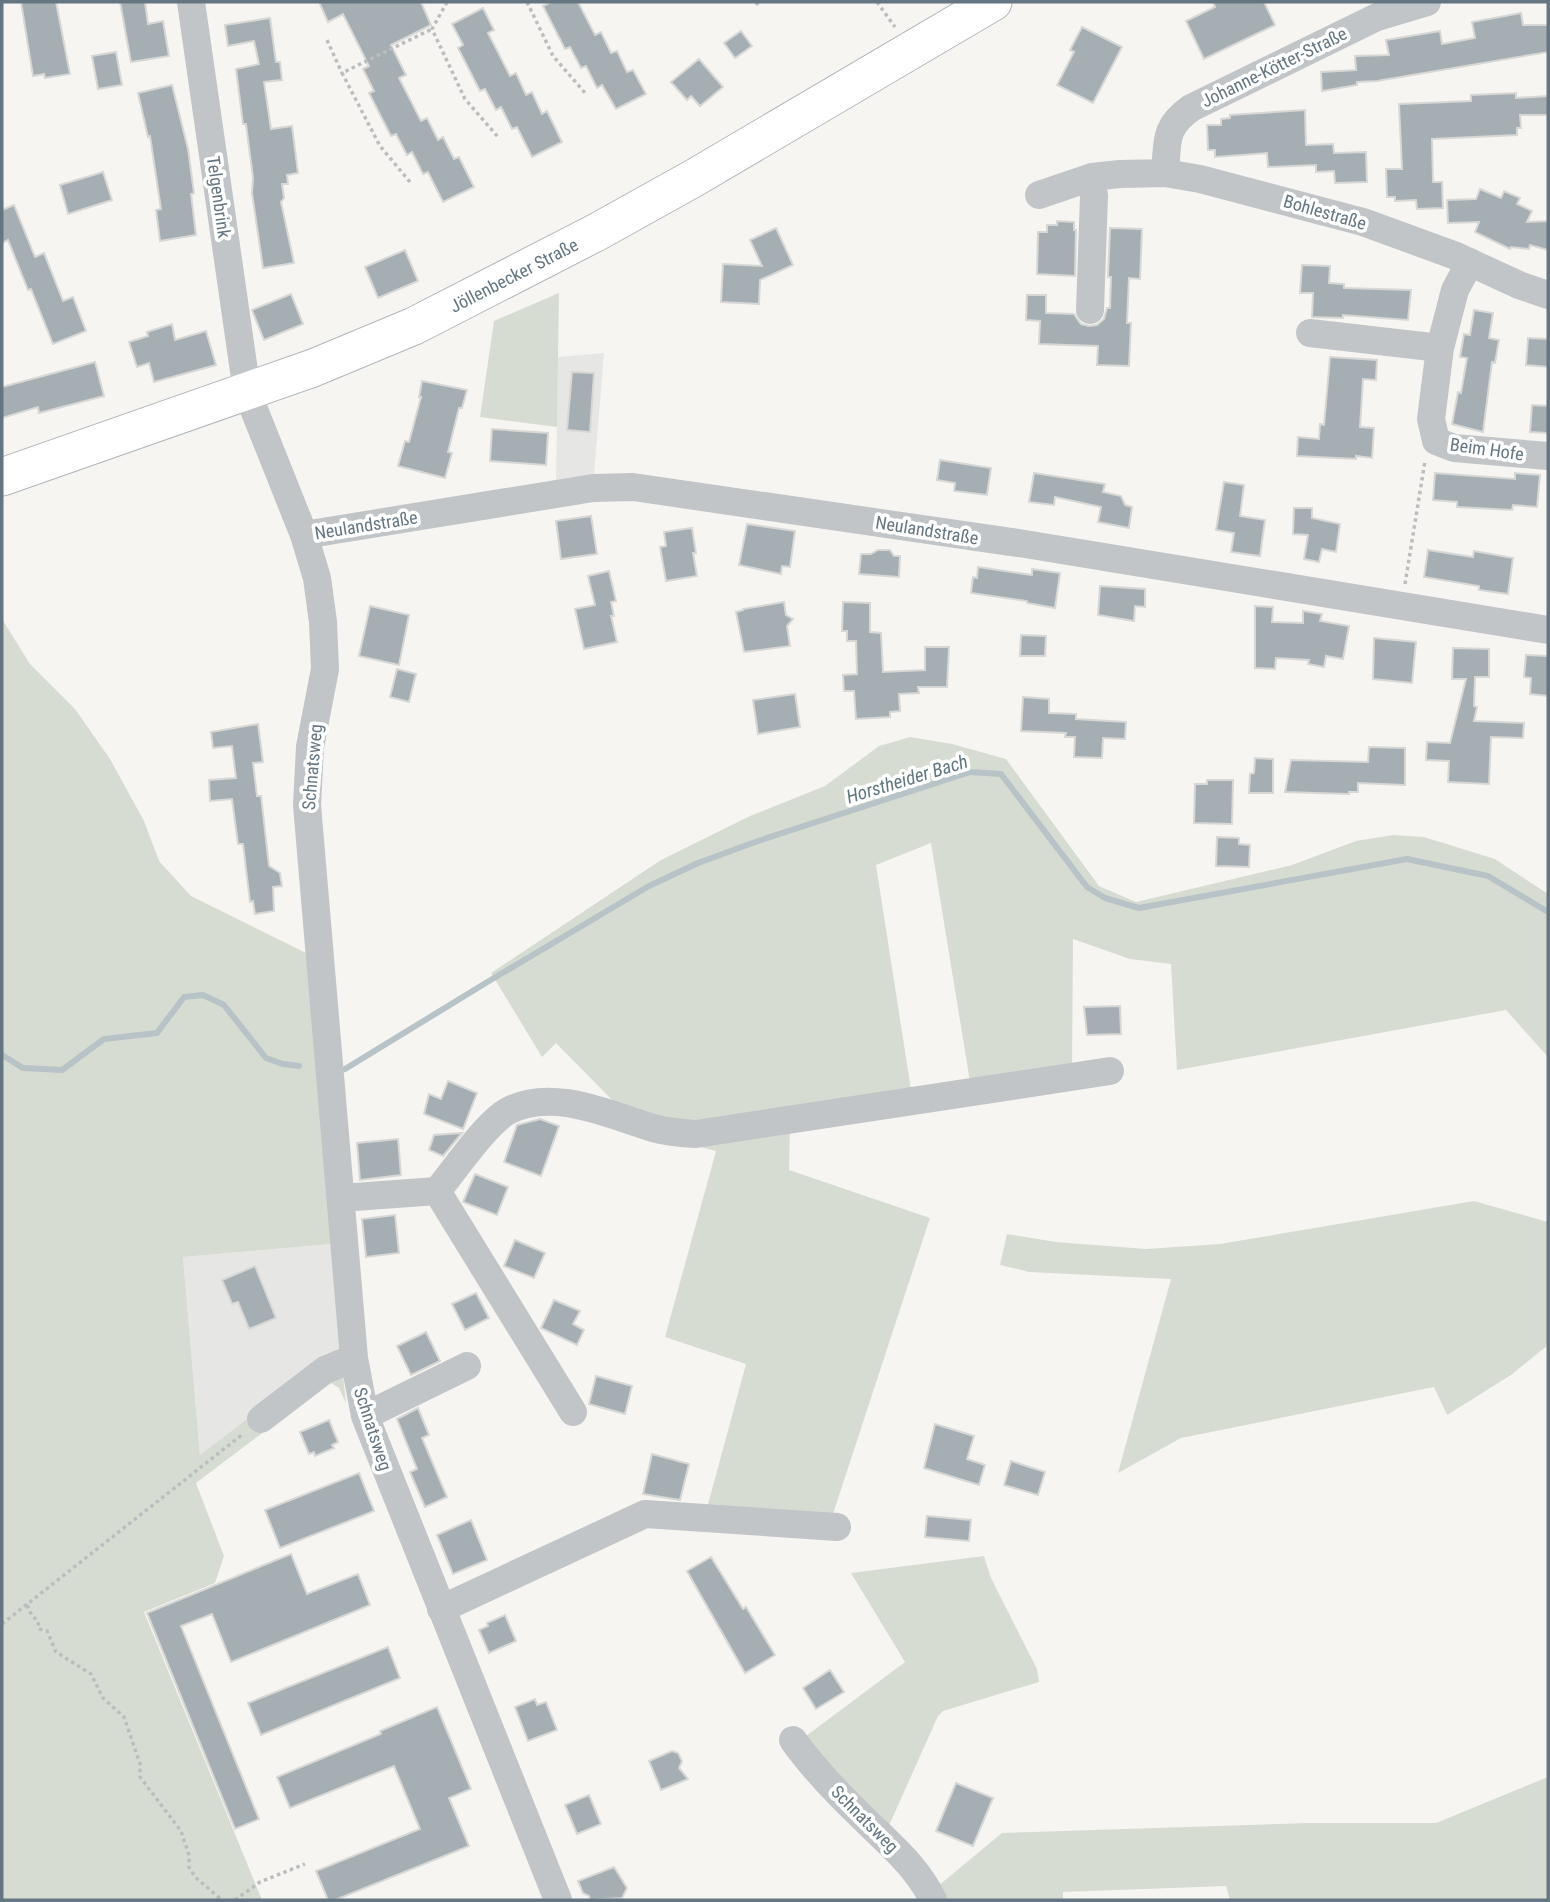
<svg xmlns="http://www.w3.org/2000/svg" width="1550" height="1902" viewBox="0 0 1550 1902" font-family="'Roboto Condensed',sans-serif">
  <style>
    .built { fill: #e6e7e5 }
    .green { fill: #d7dcd3 }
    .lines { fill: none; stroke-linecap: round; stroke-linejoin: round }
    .stream { stroke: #b7c3c7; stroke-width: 6 }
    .building { fill: #a5aeb3; stroke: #d7d7d5; stroke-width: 2 }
    .major-casing { stroke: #b2b7ba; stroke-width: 39 }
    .path { stroke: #bbbdbf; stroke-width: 3.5; stroke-dasharray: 3.5 3.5; stroke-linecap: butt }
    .minor { stroke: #c1c5c8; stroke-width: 28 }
    .major { stroke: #fff; stroke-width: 37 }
    .labels { text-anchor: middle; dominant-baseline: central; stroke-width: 7; stroke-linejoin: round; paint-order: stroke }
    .street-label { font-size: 18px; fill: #657682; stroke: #fff }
    .water-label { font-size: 19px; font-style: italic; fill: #61777f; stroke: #fff }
  </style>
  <rect width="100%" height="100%" fill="#f6f5f2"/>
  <path class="built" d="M604,353L594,474L556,481L558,357Z
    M332,1244L340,1348L200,1456L183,1257Z"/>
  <path class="green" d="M559,293L557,427L480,417L494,321Z
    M2,619L30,664L75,709L110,759L144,821L159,861L191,896L306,953L332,1244L183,1257L200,1455L340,1348L346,1403L339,1388L331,1383L326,1385L196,1483L224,1556L215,1583L144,1612L262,1900H2Z
    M910,737L952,744L1006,759L1099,886L1136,902L1292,865L1356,841L1393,835L1424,837L1495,859L1548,894V1057L1506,1010L1177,1070L1171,964L1130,959L1073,939L1072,1074L972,1094L931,843L876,865L912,1096L696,1129L618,1106L556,1043L542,1057L491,973L661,860L750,816L825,786L879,746Z
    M790,1127L789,1170L930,1218L831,1520L707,1508L746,1364L665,1337L716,1151L671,1139Z
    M1474,1201L1548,1222V1345L1511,1375L1447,1415L1434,1387L1181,1438L1118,1473L1171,1279L1029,1272L1000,1265L1007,1234L1056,1242L1146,1249L1220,1244Z
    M984,1556L991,1578L1037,1669L1039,1682L943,1711L938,1716L887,1830L802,1739L905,1662L851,1573Z
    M1548,1777V1900H1230L1226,1886L1063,1892V1900H942L938,1886L1002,1833L1308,1823H1436Z"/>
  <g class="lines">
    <path class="stream" d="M2,1055L23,1068L62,1070L104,1039L157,1033L184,997L203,995L224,1005L266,1058L283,1064L299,1066
      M345,1069L489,981L649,886L698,863L758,841L970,772L1001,774L1087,887L1105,898L1139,908L1407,859L1488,876L1548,912"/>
  </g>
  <path class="building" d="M21,2H56L70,74L45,78L44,74L33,76Z
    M120,2H145L148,24L163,21L169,56L131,62Z
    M319,2H421L431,25L391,45L406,75L399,78L421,121L427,118L438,140L443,137L454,159L459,157L474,187L443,202L428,172L423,174L412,152L407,155L396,134L391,136L369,93L374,91L363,69L369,66L343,14L328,22Z
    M551,2H578L595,35L601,32L611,53L617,51L627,72L633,70L646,94L616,109L602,85L597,88L586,66L581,68L570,47L565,49L543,6Z
    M1213,2H1264L1275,25L1204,59L1186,21L1215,7Z
    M483,8L494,30L488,33L510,76L516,73L526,95L532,92L542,114L547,111L562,142L532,157L517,127L512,129L501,107L496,110L485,89L480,91L458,48L463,45L452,24Z
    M1521,13L1523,25H1548V52L1377,81L1357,82V85L1322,91L1321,72L1356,70L1355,56L1389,55L1386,40L1440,31L1442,44L1475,38L1472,22Z
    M270,18L276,62H280L282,80L264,82L271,129L292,126L298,173L287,175L288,184H282L284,198L281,202L294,263L263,268L252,193L253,178L246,124H243L236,69L259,64L254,41L228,46L225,25Z
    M1082,27L1122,47L1093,103L1057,85L1074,52L1070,50Z
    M741,31L752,46L735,58L724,43Z
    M116,52L122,85L98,89L92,56Z
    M699,59L723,87L700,106L691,96L687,100L671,82Z
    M172,85L188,149L194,193L191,194L196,235L160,241L156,210L161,209L150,136L148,137L138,93Z
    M1516,93V98L1548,96V115H1520L1521,128H1517V135L1432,139L1433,182H1442L1443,208L1417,209L1416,200L1395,201V197H1387L1386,169H1402L1399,104L1471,101V95Z
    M1305,110L1306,145L1333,144L1334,153L1366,152L1367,182L1335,183L1334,171L1316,172V165L1268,167L1267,153L1215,157V150H1208L1207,125H1221V119L1230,118V115Z
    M103,172L112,200L68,214L60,185Z
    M1480,189L1501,198L1504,191L1520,198L1517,204L1532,211L1527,222L1548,221V250L1530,245L1529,249L1511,247L1510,249L1475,232L1479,222L1448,223L1447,200L1476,199Z
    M14,205L35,257L44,253L63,301L73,297L86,331L53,344L31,289L28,290L8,240L2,243V210Z
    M1057,221L1074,222V230H1076L1075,276L1037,274L1038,232H1047V225H1057Z
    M776,228L793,265L760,280L759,304L721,302L723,264L762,266L750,240Z
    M1110,228L1142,229L1140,279L1129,278L1127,323H1131L1129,366L1097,365L1098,346L1039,344L1040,321L1026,320L1027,295H1046V313L1074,314L1081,324L1089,326L1097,325L1104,319L1107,308H1110L1111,277H1108Z
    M405,250L418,281L378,298L365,267Z
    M1302,265L1330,266L1329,283L1344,284V288L1411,290L1408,320L1343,315V318L1312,317L1313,293H1300Z
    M291,294L303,324L264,340L252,310Z
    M1474,310L1493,313L1489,338L1499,340L1495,363L1492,362L1483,432L1452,424L1458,392L1461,393L1467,358L1460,357L1464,334L1470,335Z
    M172,324L175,340L206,331L216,365L154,382L149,363L137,367L129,342L148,336L147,332Z
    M1528,338L1548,339V367L1526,365Z
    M1330,357L1377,360L1376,380L1363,379L1360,427L1374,428L1372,458L1356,456V459L1297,456L1298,437L1319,439L1320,424L1324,425Z
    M95,362L104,396L39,413L38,407L2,418V387Z
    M572,372L594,373L590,432L567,430Z
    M422,381L467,390L462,408H459L448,452L452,453L445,478L398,466L405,441L409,442L421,397H419Z
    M1532,405L1548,406V433L1530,432Z
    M492,429L548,433L546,465L490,461Z
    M940,460L991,468L987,495L954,491L955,483L937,480Z
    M1034,473L1105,484L1103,492L1121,496L1125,505L1132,507L1129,528L1098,522L1101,507L1055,497L1054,505L1029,502Z
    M1435,473L1515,479V473L1540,475L1537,507L1513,505L1512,510L1457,507V502L1433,500Z
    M1224,482L1244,485L1240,516L1265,520L1260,556L1231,552L1234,533L1216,530Z
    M1294,508H1312V518L1340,524L1336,552L1322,549L1319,562L1304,559L1308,535L1293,534Z
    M591,516L597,554L561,559L556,521Z
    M747,524L795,531L790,567L782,566L781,574L739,565Z
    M692,528L696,553H693L697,576L666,581L660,547L666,546L664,532Z
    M878,550H890L894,556H900L899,577L859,574L861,554H871Z
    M1428,550L1473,557L1474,551L1513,558L1508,594L1479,590V586L1424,577Z
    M978,567L1032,575V569L1060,573L1055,608L1027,603V601L971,593L973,577L977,578Z
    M609,571L616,601L611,602L614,616H611L617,642L584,649L575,609L595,605L588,576Z
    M1100,586L1145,589V607L1135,606L1134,621L1098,615Z
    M784,602L786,615L793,619L787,626L790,646L744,652L736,612L743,610V609Z
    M843,602L870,603V632L881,633L883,672L925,670V647H949L947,687H918L919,693L899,694L900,711L890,712V717L856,719L854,691H844L843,675L857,674L856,641H847V631H842Z
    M370,606L409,615L399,665L359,656Z
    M1255,606L1273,607L1272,622L1303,623V611L1322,614L1320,621L1349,626L1343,659L1326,656L1324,667L1308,664L1309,660L1276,658L1275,669L1255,668Z
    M1021,635L1046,636L1045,656H1020Z
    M1374,638L1416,642L1412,683L1373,679Z
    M1453,648L1489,649V677H1475L1474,706L1477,707L1474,721L1524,723L1523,738L1491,737L1489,784L1448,782L1449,761L1426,760L1427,742L1450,743L1466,679H1452Z
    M1526,655L1548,656V696L1530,694L1531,678L1524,677Z
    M397,669L416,674L409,702L390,697Z
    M795,694L800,727L758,734L753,700Z
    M1023,697L1049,699V713L1076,714V719L1126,722L1125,739L1103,738L1102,758L1074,757L1075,737H1065L1066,733L1021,731Z
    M258,724L263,762L253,763L257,796H261L269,866L280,873L282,886L273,887L274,911L255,914L253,901L250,902L243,844H238L232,799L210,801L209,780L236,778L232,746L213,748L211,732Z
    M1369,747L1405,748V785L1358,783V792H1349V794L1285,792L1291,760L1368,762Z
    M1255,758L1273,759V793H1249L1250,774L1254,773Z
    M1207,780H1233L1232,824L1194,823L1195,784H1207Z
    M1217,837L1239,838V844L1250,845L1249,867L1216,866Z
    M1120,1006L1121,1034L1087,1035L1084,1007Z
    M448,1081L477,1093L463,1129L424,1114L429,1094L441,1099Z
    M540,1119L559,1126L541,1176L504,1162L517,1125Z
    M462,1133L443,1156L429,1150L434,1135Z
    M398,1139L401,1175L360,1180L357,1143Z
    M475,1174L508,1187L497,1215L463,1202Z
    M395,1215L399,1253L366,1257L362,1219Z
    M515,1240L545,1253L534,1278L504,1266Z
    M255,1266L276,1318L249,1329L238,1302L232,1304L222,1280Z
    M476,1293L489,1318L465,1330L452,1304Z
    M554,1300L580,1311L573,1324L584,1330L577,1345L541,1328Z
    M426,1332L440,1361L411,1375L397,1346Z
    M596,1376L632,1386L625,1414L589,1404Z
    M418,1408L429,1435L422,1438L447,1497L425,1507L410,1472L417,1469L397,1419Z
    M329,1420L338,1442L332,1445L334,1448L315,1456L314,1452L309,1454L300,1432Z
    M935,1424L974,1436L967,1459L985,1465L979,1485L924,1468Z
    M652,1454L689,1464L680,1500L643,1494Z
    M1011,1461L1045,1472L1038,1495L1004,1485Z
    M359,1473L374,1511L280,1548L265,1510Z
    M927,1516L971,1520L969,1541L925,1537Z
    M471,1520L487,1560L453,1574L437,1535Z
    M291,1554L307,1594L358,1574L370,1605L231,1662L212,1614L181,1626L259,1819L235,1829L147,1613Z
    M711,1557L743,1609L746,1607L775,1655L745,1673L687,1571Z
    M505,1615L516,1641L489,1653L479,1630L488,1626L487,1623Z
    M388,1647L400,1678L261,1735L248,1703Z
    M830,1670L844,1692L816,1709L803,1688Z
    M535,1699L537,1705L546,1702L557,1730L528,1741L515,1707Z
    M437,1707L471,1789L449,1798L469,1846L335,1900H328L316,1871L420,1829L394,1766L290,1808L277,1777L381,1734L380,1731Z
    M672,1751L678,1753L682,1761L679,1768L688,1779L661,1790L649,1761Z
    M956,1783L993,1798L973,1846L936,1831Z
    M589,1795L601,1824L577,1834L565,1805Z
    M614,1867L627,1888L622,1898L590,1900L589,1896L583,1893L578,1881Z"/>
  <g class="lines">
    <defs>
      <g id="major">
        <path id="s1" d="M2,477L313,368L414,326L597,232L694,178L993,2"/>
      </g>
    </defs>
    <use href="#major" class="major-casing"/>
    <path class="path" d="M447,2L432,29L465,99L498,137
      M527,2L553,56L586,94
      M756,2L758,5
      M877,2L895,27
      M327,40L342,73
      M410,182L380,146L342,73L432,29
      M1405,584L1425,461
      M27,1605L32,1616L38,1621L39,1629L47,1631L56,1652L91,1674L103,1698L124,1717L140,1764V1777L181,1831L189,1855V1867L195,1877L222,1900
      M2,1624L243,1434
      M235,1900L260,1882L305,1864"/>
    <path class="minor" d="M191,2L247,392L304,535L317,578L323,622L325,669L310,747L307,805L354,1358L365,1416L558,1900
      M1165,173C1168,142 1163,128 1191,108L1377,17L1427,2
      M1039,195L1092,177L1120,174L1165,173L1200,179L1363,222L1456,256L1519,285L1548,295
      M1470,262L1455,290L1440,348L1431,419L1436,441L1454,448L1548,456
      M1090,310L1094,196L1092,177
      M1310,333L1440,348
      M304,535L593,488L633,487L1025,544L1548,630
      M437,1191L573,1412
      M341,1198L437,1191C454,1171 486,1123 508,1111C552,1087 610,1115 653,1128C667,1132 681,1133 696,1134L1110,1071
      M365,1416L467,1366
      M261,1419L325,1370L354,1358
      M441,1609L645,1514L837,1527
      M793,1740C813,1768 837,1793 862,1817C888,1843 917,1866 933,1900"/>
    <use href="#major" class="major"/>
  </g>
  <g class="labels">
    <g class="street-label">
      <text transform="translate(1274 67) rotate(-26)">Johanne-Kötter-Straße</text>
      <text transform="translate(219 197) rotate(82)">Telgenbrink</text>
      <text transform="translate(1325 212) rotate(16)">Bohlestraße</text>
      <text stroke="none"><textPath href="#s1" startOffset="551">Jöllenbecker Straße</textPath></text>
      <text transform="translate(1487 449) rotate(8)">Beim Hofe</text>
      <text transform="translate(366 525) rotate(-9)">Neulandstraße</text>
      <text transform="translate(927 530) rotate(9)">Neulandstraße</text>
      <text transform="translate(312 767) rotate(-85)">Schnatsweg</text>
      <text transform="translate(373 1429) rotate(72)">Schnatsweg</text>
      <text transform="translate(865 1819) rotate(45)">Schnatsweg</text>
    </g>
    <g class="water-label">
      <text transform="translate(907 779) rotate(-17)">Horstheider Bach</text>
    </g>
  </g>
  <rect width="1550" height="1902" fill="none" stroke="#657682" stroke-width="7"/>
</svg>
